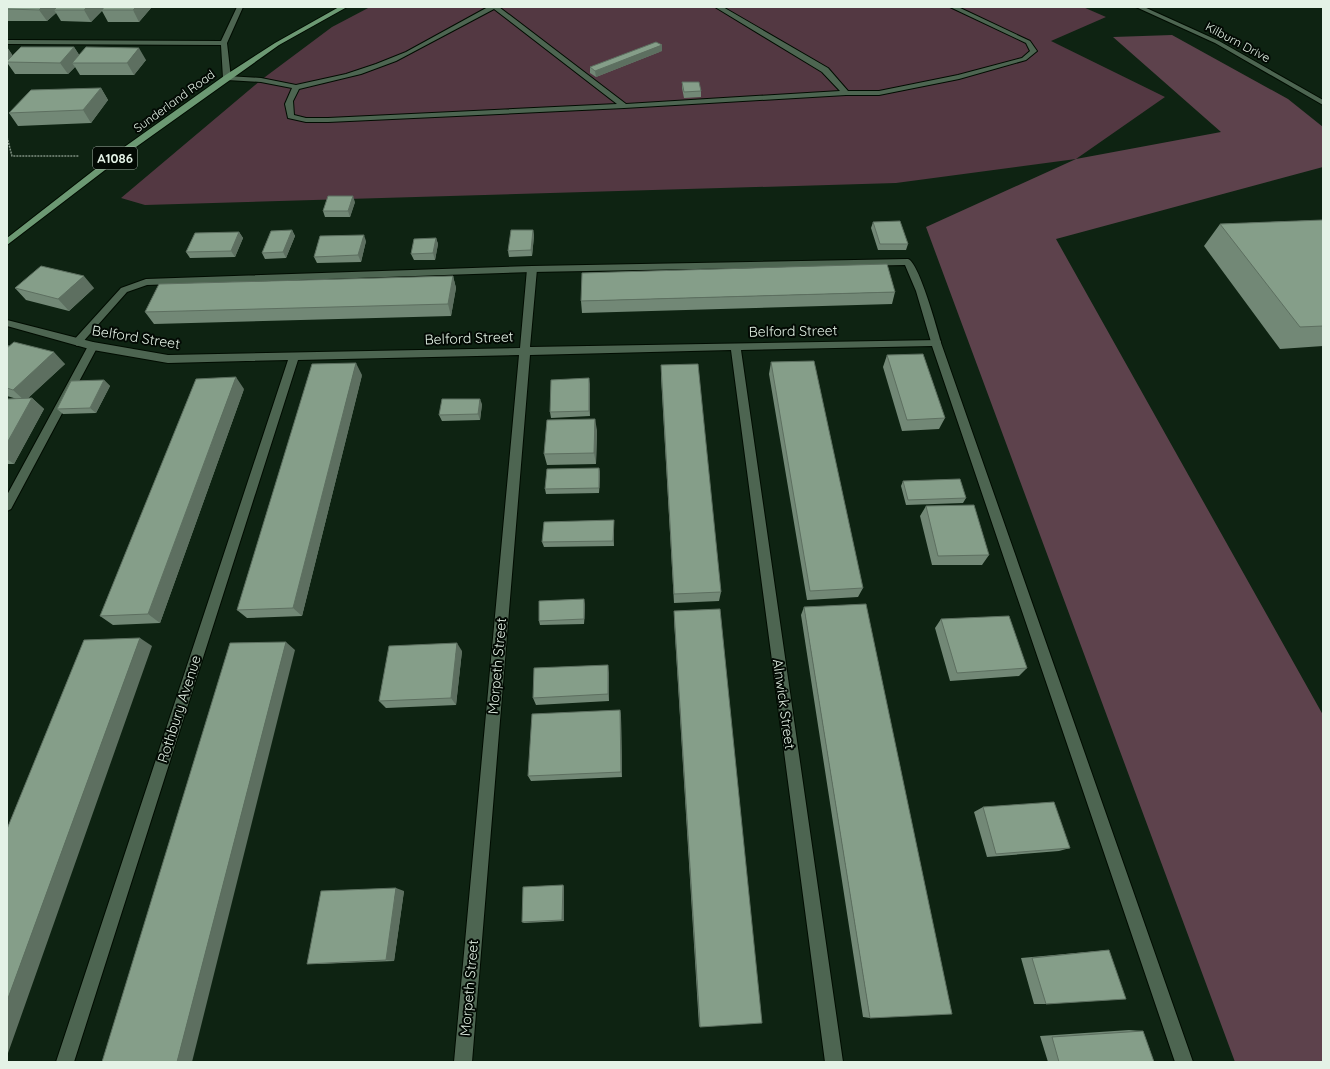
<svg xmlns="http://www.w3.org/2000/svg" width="1330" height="1069" viewBox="0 0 1330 1069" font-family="Quicksand,sans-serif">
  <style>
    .green { fill: #533842 }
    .forest { fill: #5d424c }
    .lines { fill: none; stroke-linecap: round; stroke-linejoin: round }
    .lane-casing { stroke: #000c01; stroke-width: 2 }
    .street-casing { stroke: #000c01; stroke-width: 2 }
    .primary-casing { stroke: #000c01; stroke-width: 2 }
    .path { stroke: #809183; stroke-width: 1.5; stroke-dasharray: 2 1; stroke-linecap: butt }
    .lane { fill: #4d6551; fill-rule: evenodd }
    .street { fill: #4d6551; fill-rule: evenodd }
    .primary { fill: #6c9973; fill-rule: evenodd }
    .wall { fill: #728876 }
    .shaded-wall { fill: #5d6f60 }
    .building { fill: #859e89; stroke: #5d6f60 }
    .labels { text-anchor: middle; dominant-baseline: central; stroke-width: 4; stroke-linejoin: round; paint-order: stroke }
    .far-street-label { font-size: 12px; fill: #e4f2e6; stroke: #030a04 }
    .shield { fill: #030a04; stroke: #a0aca2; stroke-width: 1 }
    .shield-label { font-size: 13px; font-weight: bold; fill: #e4f2e6 }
    .street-label { font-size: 14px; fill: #e4f2e6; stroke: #030a04 }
  </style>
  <rect width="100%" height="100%" fill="#0e2312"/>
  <path class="green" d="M370,7H1083L1106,17L1051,41L1165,97L1076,159L896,183L145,205L121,198L261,80L332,27Z"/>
  <path class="forest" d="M1172,35L1288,99L1323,127V167L1056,239L1323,715V1062H1235L926,227L1076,159L1221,132L1113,37Z"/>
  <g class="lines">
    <defs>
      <path id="lane" d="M488,7H499L626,104L840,91L822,72L715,7H723L828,68L848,91H879L958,75L1022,58L1030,51L1026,43L950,7H958L1030,41L1037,51L1026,60L959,79L879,95H846L624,108L328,122H306L288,118L285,104L292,88L261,82L227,80L223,78L227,76L261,78L296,85L346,74L376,64L406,52ZM494,9L617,104L328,118H306L294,115L293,101L299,89L361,74L396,61Z
        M908,259C919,262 937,329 941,342L940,344L936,346L931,342L916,291L905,265L532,272L147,285L127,292L81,344L77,346L72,342L121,288L146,279L532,266Z
        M93,342L98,346L11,509L7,511V495L88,346Z"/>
      <path id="street" d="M237,7H243L227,43L231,78L227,80L223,78L221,45L7,44V40L221,41Z
        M1136,7H1144L1219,41L1323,100V105L1215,43Z
        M532,266L537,269L530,347L940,340L1193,1062H1175L932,346L741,350L843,1062H825L731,350L530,355L472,1062H454L519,355L298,360L74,1062H56L288,360L168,363L93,350L7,326V320L93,342L168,355L520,348L527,269Z"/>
      <path id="primary" d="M339,7H347L279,45L230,80L122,157L7,245V238L116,153L224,76L275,43Z"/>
    </defs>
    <use href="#lane" class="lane-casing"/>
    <use href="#street" class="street-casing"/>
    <use href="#primary" class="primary-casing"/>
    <path class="path" d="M7,137L12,156H79"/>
    <use href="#lane" class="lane"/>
    <use href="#street" class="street"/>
    <use href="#primary" class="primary"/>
  </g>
  <path class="wall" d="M7,7H104V8H151L139,22H108L102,11L91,22L61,21L56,13L47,21H7Z
    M7,47L13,56L74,47L79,55L146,60L134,75H80L75,67L68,74H15L8,64L7,65Z
    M662,51L596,77L590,73V67Z
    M682,82L701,91V97L684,98L682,88Z
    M101,88L108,100L91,123L18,126L9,113Z
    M355,202L350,217H325L323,211Z
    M1323,220V346L1280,349L1204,246L1220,224Z
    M873,222L908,244L906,250H878L871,228Z
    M292,230L295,236L286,258L265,259L262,253Z
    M533,230L534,236L532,256L509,257L508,251Z
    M239,232L243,238L235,257L190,258L186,252Z
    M436,238L438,244L435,260H414L411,254Z
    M366,241L361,262L317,263L314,257Z
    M453,276L456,288L451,316L154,324L145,312Z
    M15,288H94L69,311L26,300Z
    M895,292L892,304L582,313L581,301Z
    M7,344L9,346L65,364L28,398H32L44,409L14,464H7V399H17L7,396Z
    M887,355L945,418L939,429L902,431L883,367Z
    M771,362L863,588L858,597L807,600L769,374Z
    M661,365L721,592L719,601L674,603L661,377Z
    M362,375L302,616L247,618L237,610Z
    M104,380L110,386L96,413L63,414L57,409Z
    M590,384V416L551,418L550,412Z
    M244,389L160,623L113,625L100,616Z
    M482,404L480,420L442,421L439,415Z
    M597,430L596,464L547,465L544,454Z
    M599,468L600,473L599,493L546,494L545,489Z
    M903,481L966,498L963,503L906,505L901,486Z
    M926,506L989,555L982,565H932L920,516Z
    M614,520V546L544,547L542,542Z
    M585,604L584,624L540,625L539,621Z
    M804,607L870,1018L863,1017L801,615Z
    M674,611L700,1027L699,1026L674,620Z
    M941,619L1027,668L1019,676L950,681L935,628Z
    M462,651L456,705L386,708L379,701Z
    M609,673V701L536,705L533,698Z
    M620,710L621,717L622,777L531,781L528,776Z
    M983,807L1070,848L1059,851L987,857L974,812Z
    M563,885L564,887V921L524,923L522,922Z
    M404,891L394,961L318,964H307Z
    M1109,950L1046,1004H1034L1021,958Z
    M1129,1030L1143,1031L1154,1062H1048L1040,1036Z"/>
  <path class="shaded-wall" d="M42,7H58L54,10L56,13L47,21L39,10Z
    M87,7H104V8L91,22L84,10Z
    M136,7H151V8L139,22L133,10Z
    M662,45V51L596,77L595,71Z
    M7,47L14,58L7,62Z
    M74,47L82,59L72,63L75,67L68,74L60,63Z
    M139,48L146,60L134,75L127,63Z
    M101,88L108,100L91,123L83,110Z
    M353,196L355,202L350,217L348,211Z
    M292,230L295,236L286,258L283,252Z
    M533,230L534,236L532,256L531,250Z
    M239,232L243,238L235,257L231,251Z
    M364,235L366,241L361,262L358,255Z
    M436,238L438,244L435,260L433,253Z
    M84,276L94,288L69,311L58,299Z
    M453,276L456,288L451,316L448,304Z
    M54,352L65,364L25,401L13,390Z
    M356,363L362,375L302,616L293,608Z
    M236,377L244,389L160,623L148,614Z
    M589,378L590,384V416L589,411Z
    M104,380L110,386L96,413L90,408Z
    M32,398L44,409L14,464L7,459V443Z
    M480,399L482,404L480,420L478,414Z
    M595,419L597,430L596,464L594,453Z
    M599,468L600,473L599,493Z
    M614,520V546L613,541Z
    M584,599L585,604L584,624Z
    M140,638L152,646L7,1056V1001Z
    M286,642L295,650L192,1062H177Z
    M457,643L462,651L456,705L451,698Z
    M608,665L609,673V701L608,694Z
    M620,710L621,717L622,777L621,772Z
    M563,885L564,887V921L562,920Z
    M396,888L404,891L394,961L386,960Z"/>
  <path class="building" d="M7,7H42L39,10L7,9Z
    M57,7H87L84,10H54Z
    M104,7H136L133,10H102Z
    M656,42L662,45L595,71L590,67Z
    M21,47H74L60,63L7,62V61Z
    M86,47L139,48L127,63H72Z
    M682,82H699L701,91L684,92Z
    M101,88L83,110L9,113L31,90Z
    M328,196H353L348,211H323Z
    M1323,220V326L1300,327L1220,224Z
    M900,221L908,244H880L873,222Z
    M292,230L283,252L262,253L271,231Z
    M511,230H533L531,250L508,251Z
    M239,232L231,251L186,252L195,233Z
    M364,235L358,255L314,257L320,236Z
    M436,238L433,253L411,254L414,239Z
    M887,264L895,292L581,301L582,273Z
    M41,266L84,276L58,299L15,288Z
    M453,276L448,304L145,312L159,284Z
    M14,342L54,352L13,390L7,388V348Z
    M923,354L945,418L907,420L887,355Z
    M814,361L863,588L810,591L771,362Z
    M356,363L293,608L237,610L312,364Z
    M698,364L721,592L674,594L661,365Z
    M236,377L148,614L100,616L196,379Z
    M589,378V411L550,412L551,380Z
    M104,380L90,408L57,409L71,381Z
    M32,398L7,443V399Z
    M442,399H480L478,414L439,415Z
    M595,419L594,453L544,454L547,420Z
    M599,468V488L545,489L547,469Z
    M960,479L966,498L908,500L903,481Z
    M974,505L989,555L938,556L926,506Z
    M614,520L613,541L542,542L544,522Z
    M584,599V619L539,621V601Z
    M866,604L952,1014L870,1018L804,607Z
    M720,609L762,1023L700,1027L674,611Z
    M1009,616L1027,668L957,673L941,619Z
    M140,638L7,1001V829L84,640Z
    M286,642L177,1062H102L230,643Z
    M457,643L451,698L379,701L389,646Z
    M608,665V694L533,698L534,668Z
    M620,710L621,772L528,776L532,714Z
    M1054,802L1070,848L996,854L983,807Z
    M563,885L562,920L522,922L523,887Z
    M396,888L386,960L307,964L321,891Z
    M1109,950L1126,999L1046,1004L1032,958Z
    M1143,1031L1154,1062H1059L1052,1037Z"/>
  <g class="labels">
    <g class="far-street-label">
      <text transform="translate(1238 42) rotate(28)">Kilburn Drive</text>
      <text transform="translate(174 101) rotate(-36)">Sunderland Road</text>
    </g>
    <rect class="shield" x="93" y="147" width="44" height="22" rx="3"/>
    <g class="shield-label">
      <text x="115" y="158">A1086</text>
    </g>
    <g class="street-label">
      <text transform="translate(793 331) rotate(-1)">Belford Street</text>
      <text transform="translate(136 337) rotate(9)">Belford Street</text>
      <text transform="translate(469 338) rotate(-2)">Belford Street</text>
      <text transform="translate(497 666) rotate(-85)">Morpeth Street</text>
      <text transform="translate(784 704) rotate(82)">Alnwick Street</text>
      <text transform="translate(179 709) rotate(-72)">Rothbury Avenue</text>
      <text transform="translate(469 988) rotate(-85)">Morpeth Street</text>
    </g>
  </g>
  <rect width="1330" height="1069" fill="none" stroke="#e4f2e6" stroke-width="16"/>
</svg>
